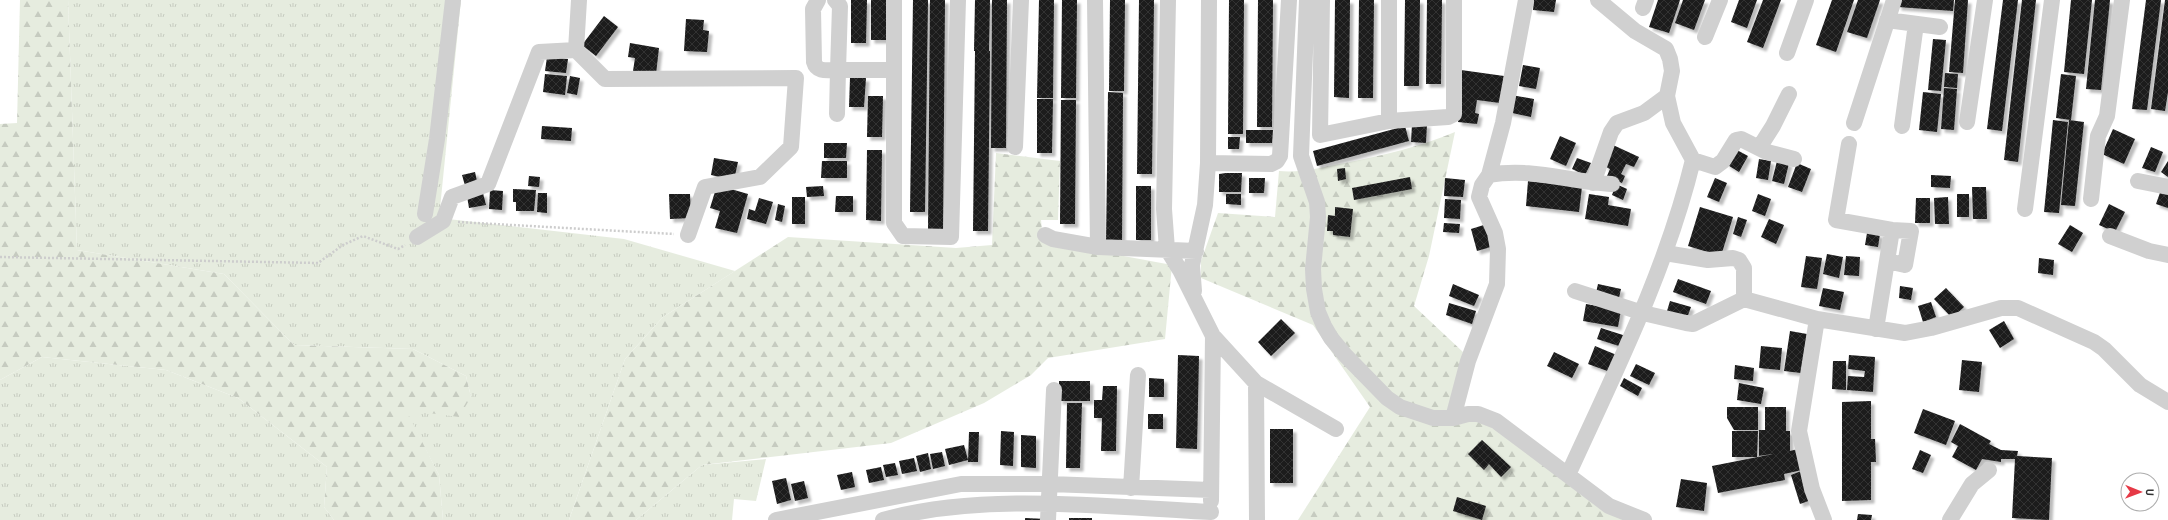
<svg xmlns="http://www.w3.org/2000/svg" width="2168" height="520" viewBox="0 0 2168 520" font-family="Barlow,sans-serif">
  <style>
    .grass { fill: url(#grass-tufts) }
    .forest { fill: url(#forest-firs) }
    .building { fill: url(#building-cross-hatch); filter: url(#shadow) }
    .lines { fill: none; stroke-linecap: round; stroke-linejoin: round }
    .path { stroke: #cdcdcd; stroke-width: 2.5; stroke-dasharray: 2 2; stroke-linecap: butt }
    .minor { stroke: #d0d0d0; stroke-width: 16 }
  </style>
  <defs>
    <pattern id="grass-tufts" width="24" height="20" patternUnits="userSpaceOnUse"><rect width="24" height="20" fill="#e6ecdf"/><path d="M3 7l-1-3M5 7V3M7 7l1-3M15 17l-1-3M17 17v-4M19 17l1-3" fill="none" stroke="#c6cbc0"/></pattern>
    <pattern id="forest-firs" width="22" height="20" patternUnits="userSpaceOnUse"><rect width="22" height="20" fill="#e6ecdf"/><path d="M5 1l3.5 6h-7zM16 11l3.5 6h-7z" fill="#c6cbc0"/></pattern>
    <pattern id="building-cross-hatch" width="8" height="8" patternUnits="userSpaceOnUse"><rect width="8" height="8" fill="#1a1a1a"/><path d="M0 0l8 8M0 8l8-8" fill="none" stroke="#333"/></pattern>
    <filter id="shadow"><feDropShadow dx="3.5" dy="3.5" stdDeviation="1" flood-color="#0004"/></filter>
  </defs>
  <rect width="100%" height="100%" fill="#fff"/>
  <path class="grass" d="M68,0H461L439,218L624,239L735,271L663,317L625,359L569,520H443L439,475L405,410L471,397L466,376L413,349L294,345L224,274L77,250Z
    M42,357L166,370L238,398L327,467L324,507L334,520H0V380Z
    M766,459L756,501L734,499L732,520H636L702,465Z"/>
  <path class="forest" d="M20,0H68L77,250L224,274L294,345L413,349L466,376L471,397L459,417L406,410L439,475L443,520H334L324,507L327,467L238,398L166,370L42,357L0,380V124L17,123Z
    M1455,132L1429,256L1414,306L1463,352L1454,403L1509,423L1634,520H1298L1370,407L1313,325L1201,278V261L1218,213L1275,217L1279,171C1302,173 1323,167 1345,163C1383,155 1420,147 1455,132Z
    M996,153L1060,161L1058,220H1041L1043,241L1172,265L1165,339L1048,358L1031,375L984,403L891,443L702,465L636,520H569L625,359L663,317L788,237L956,248L992,245Z"/>
  <path class="building" d="M851,0H867L866,43H851Z
    M871,0H886V40H871Z
    M913,0H928L925,212H910Z
    M930,0H945L943,230H928Z
    M975,0H990L989,51H974Z
    M992,0H1007L1006,148H991Z
    M1039,0H1054L1053,98H1037Z
    M1062,0H1077L1076,98H1061Z
    M1110,0H1125L1124,91H1109Z
    M1139,0H1154L1152,174H1137Z
    M1229,0H1244L1243,134H1228Z
    M1258,0H1273L1272,127H1257Z
    M1335,0H1350L1349,98L1334,97Z
    M1359,0H1374L1373,98H1358Z
    M1405,0H1420L1419,86H1404Z
    M1427,0H1442L1441,84H1426Z
    M1534,0H1556L1554,12L1533,10Z
    M1658,0H1680L1669,33L1649,27Z
    M1683,0H1705L1694,30L1675,23Z
    M1739,0H1757L1747,28L1731,22Z
    M1763,0H1781L1763,48L1747,42Z
    M1832,0H1854L1836,52L1816,45Z
    M1858,0H1880L1867,38L1847,32Z
    M1898,0H1954L1953,11L1898,7Z
    M1955,0H1968L1963,73L1949,72Z
    M2003,0H2018L2002,131L1987,129Z
    M2022,0H2036L2018,162L2004,160Z
    M2071,0H2092L2084,74L2064,72Z
    M2095,0H2110L2101,90L2086,89Z
    M2146,0H2161L2147,110L2132,109Z
    M2165,0H2168V92L2165,111L2151,109Z
    M604,16L618,27L596,56L582,45Z
    M686,19L704,20L703,30L709,31L707,52L684,51Z
    M1933,39L1946,40L1941,91L1928,90Z
    M630,43L659,48L656,74L633,71L635,58L628,57Z
    M975,51H990L988,231H973Z
    M547,57L568,59L566,73L545,71Z
    M1523,65L1540,68L1536,89L1519,86Z
    M1461,70L1504,76L1500,103L1477,100L1475,113L1479,114L1477,124L1458,122L1462,98Z
    M1945,73L1958,74L1957,88L1944,87Z
    M545,74L567,76L565,95L543,92Z
    M2061,74L2076,76L2071,120L2056,118Z
    M570,76L580,78L577,95L567,93Z
    M850,78H866L864,107H849Z
    M1944,88L1957,89L1954,130L1941,129Z
    M1108,92L1123,93L1122,244H1106Z
    M1923,92L1941,94L1937,132L1919,130Z
    M1511,95L1534,99L1531,117L1508,112Z
    M868,96H883L882,137H867Z
    M1037,99H1053L1052,153H1037Z
    M1061,100H1076L1075,224H1060Z
    M2053,120L2068,122L2059,213L2044,212Z
    M2069,120L2084,122L2075,206L2061,205Z
    M1412,124H1427L1426,143L1411,142Z
    M542,126L572,128L571,141L541,139Z
    M1405,126L1409,141L1317,166L1313,151Z
    M2113,129L2135,139L2124,164L2102,154Z
    M1246,130H1273L1272,143H1246Z
    M1560,136L1576,143L1566,166L1550,159Z
    M1228,137H1240L1239,149H1228Z
    M824,143H847L846,158H824Z
    M1613,145L1639,157L1634,167L1626,164L1621,174L1625,176L1622,183L1607,176L1610,169L1604,166Z
    M2151,147L2163,152L2155,172L2142,168Z
    M1735,149L1748,156L1739,172L1726,164Z
    M867,150H882L881,221L866,220Z
    M714,158L738,162L734,180L711,175Z
    M1577,158L1591,163L1585,175L1572,169Z
    M1759,159L1771,161L1768,180L1756,178Z
    M822,161H847V178H821Z
    M1777,161L1789,163L1784,184L1772,181Z
    M2168,161V177L2161,172Z
    M1797,163L1811,169L1802,192L1788,187Z
    M1345,168L1346,179L1338,181L1337,169Z
    M475,172L478,186L466,189L462,175Z
    M1226,173H1242L1241,192H1219V174Z
    M1931,175L1951,176L1950,188L1931,187Z
    M529,176L540,177L539,187L528,186Z
    M1410,177L1412,189L1354,200L1352,188Z
    M1249,178H1265L1264,193H1249Z
    M1445,178L1465,180L1463,197L1444,196Z
    M1715,178L1727,183L1719,202L1707,197Z
    M1528,181L1582,187L1579,212L1526,206Z
    M1616,184L1627,189L1623,200L1612,195Z
    M717,185L748,194L737,233L715,228L720,211L710,208Z
    M823,186L824,196L807,197L806,187Z
    M1136,186H1151V240H1136Z
    M1972,187H1986L1987,219H1973Z
    M2162,187L2168,189V208L2156,204Z
    M513,189L536,190L534,211H516V202H513Z
    M490,190L503,191L502,210L489,209Z
    M483,193L486,205L469,208L467,196Z
    M538,193H547V213L537,212Z
    M669,194H690L691,218L670,219Z
    M1226,194H1241V205L1226,204Z
    M1589,194L1609,197L1608,205L1631,209L1628,226L1585,219Z
    M1758,194L1771,199L1765,216L1752,211Z
    M1957,194H1969V217H1957Z
    M836,196H853V212H835Z
    M792,197H805V224H792Z
    M1948,197L1949,224H1935L1934,198Z
    M759,198L773,202L766,224L747,219L749,209L755,211Z
    M1916,198H1930V223H1915Z
    M1445,199L1461,200L1460,219L1444,218Z
    M778,204L785,206L782,222L775,220Z
    M2109,204L2125,212L2115,232L2099,225Z
    M1335,207L1353,209L1350,237L1333,235V231H1327L1328,215L1335,216Z
    M1700,207L1733,217L1721,256L1688,246Z
    M1738,217L1747,220L1741,237L1733,234Z
    M1769,219L1784,225L1776,244L1761,237Z
    M1444,223L1460,224L1459,233L1443,232Z
    M1487,224L1494,246L1477,251L1471,229Z
    M2070,225L2083,233L2072,252L2058,244Z
    M1867,233L1880,234L1878,247L1865,245Z
    M1827,254L1843,257L1839,278L1823,274Z
    M1806,256L1822,258L1817,289L1801,287Z
    M1846,256L1860,257L1859,276L1844,275Z
    M2039,258L2054,260L2053,275L2038,273Z
    M1678,279L1711,291L1706,304L1673,292Z
    M1453,284L1479,295L1474,306L1449,296Z
    M1598,284L1621,289L1618,302L1595,297Z
    M1900,286L1913,288L1911,300L1899,298Z
    M1823,288L1844,292L1840,310L1819,306Z
    M1946,288L1964,307L1952,318L1934,299Z
    M1670,301L1691,307L1687,318L1667,311Z
    M1931,302L1936,317L1923,322L1918,306Z
    M1449,303L1476,311L1472,324L1446,315Z
    M1586,304L1621,310L1618,327L1583,321Z
    M1281,319L1295,333L1271,356L1258,342Z
    M2004,321L2014,339L2000,348L1989,330Z
    M1601,328L1626,336L1622,347L1597,339Z
    M1790,331L1807,334L1801,373L1784,371Z
    M1595,346L1619,356L1613,373L1588,364Z
    M1761,346L1782,348L1780,370L1759,368Z
    M1554,352L1579,364L1572,378L1547,366Z
    M1178,355L1199,356L1197,449L1176,448Z
    M1849,355L1875,357L1873,392L1847,390L1848,376L1864,377L1865,371L1848,369Z
    M1962,360L1982,362L1979,392L1959,390Z
    M1833,361H1846V390L1832,389Z
    M1636,364L1655,373L1649,385L1630,376Z
    M1735,365L1754,368L1753,381L1734,379Z
    M1149,378L1164,379V397H1149Z
    M1624,378L1642,388L1638,396L1620,386Z
    M1059,381H1090V401H1059Z
    M1739,383L1764,388L1761,404L1737,400Z
    M1103,386H1117L1116,451H1101L1102,418H1094V400H1102Z
    M1871,401V439H1875L1876,462H1871V500L1842,501V402Z
    M1067,403H1082L1080,468H1066Z
    M1727,407H1758V430H1734L1727,418Z
    M1765,407H1786V431H1790V451L1798,449L1802,470L1784,474L1785,480L1718,493L1712,466L1773,454L1759,456V430H1765Z
    M1923,409L1955,421L1946,445L1914,433Z
    M1148,414H1163V429H1148Z
    M1960,424L1991,441L1989,444L2001,450L2018,451L2017,456L2052,458L2049,520L2012,518L2015,459H2001V462L1982,459L1976,470L1952,457L1958,446L1951,442Z
    M1270,429H1293V483H1270Z
    M1001,431L1014,432L1013,466L1000,465Z
    M1732,431H1758L1757,457H1732Z
    M969,432H979L978,462H968Z
    M1021,435L1036,436V468L1021,467Z
    M1482,440L1511,467L1501,477L1489,464L1484,470L1468,454Z
    M964,445L968,460L949,465L945,449Z
    M1920,450L1931,455L1923,473L1912,469Z
    M942,452L945,466L933,469L930,454Z
    M928,453L931,469L920,472L916,456Z
    M914,458L917,471L902,474L899,461Z
    M895,463L898,475L886,477L883,465Z
    M881,467L884,480L869,483L866,470Z
    M1804,470L1814,499L1800,504L1791,475Z
    M852,472L855,487L841,490L837,475Z
    M786,478L791,500L777,504L772,481Z
    M1681,479L1707,483L1704,511L1676,507Z
    M804,481L808,498L795,501L791,484Z
    M1457,497L1486,506L1482,520L1453,511Z
    M1858,514L1872,515L1871,520H1857Z
    M1025,518L1047,519V520H1025Z
    M1069,518H1092V520H1069Z"/>
  <g class="lines">
    <path class="path" d="M458,222L674,234
      M0,257L318,263L343,245L363,236L398,249L405,245"/>
    <path class="minor" d="M818,0L813,9L814,62C817,73 828,70 838,70L837,114
      M835,0L840,6L838,70H894
      M894,0V223L903,236L951,237L958,0
      M1095,0L1098,247
      M1168,0L1164,209L1167,249L1180,270L1213,336L1256,383L1336,429
      M1307,0L1301,156L1317,202L1318,217L1313,269L1314,289L1318,312L1324,326L1331,338L1345,355L1387,398L1400,407L1433,418H1453L1468,414H1478L1496,421L1609,506L1644,520
      M1322,0L1320,135L1389,121L1448,117L1454,114V0
      M1643,8L1646,0
      M1887,20L1940,27
      M1705,37L1720,0
      M576,50L605,79L796,78L791,147L760,177L705,187L688,235
      M1787,53L1806,0
      M1389,121V0
      M1967,122L1985,0
      M1854,123L1894,0
      M1902,126L1916,24
      M1849,144L1836,220L1892,230L1911,231L1905,265L1887,261
      M1015,147L1021,0
      M1759,148L1773,126L1789,94
      M1693,160L1715,167L1723,161L1736,140L1741,139L1767,152L1794,159
      M1208,163L1271,164L1277,161L1280,156L1289,0
      M1489,175C1531,167 1570,182 1612,184
      M2138,181L2168,187
      M1593,183L1611,132L1617,123L1644,113L1667,96
      M2091,199L2098,136L2107,116L2122,0
      M2025,209L2052,0
      M425,214L437,139L453,0
      M1045,235L1053,239L1098,247L1196,251
      M2110,236L2149,251L2168,255
      M417,237L443,221L452,197L488,184L539,52L576,50L579,0
      M1665,253L1708,260L1733,258L1739,260L1744,268V299
      M1194,291L1192,265L1205,205L1208,163L1209,0
      M1575,291L1643,313L1686,323L1693,324L1744,299L1817,319L1905,333L1931,328L2001,308H2018L2094,342L2104,349L2140,385L2168,402
      M1817,319L1799,431L1812,489L1824,520
      M1876,329L1892,230
      M1256,383L1257,520
      M1453,418L1468,361L1497,284L1498,249L1495,233L1479,197L1482,185L1489,175L1503,123L1526,0
      M1568,475C1615,372 1666,271 1693,160L1673,123L1667,96L1672,71L1670,59L1666,49L1635,31L1598,0
      M1131,488L1138,375
      M1211,501L1213,336
      M776,520L961,484H1050L1211,490
      M883,520C983,492 1107,507 1211,512
      M1048,520L1054,390
      M1950,520L1972,484L1989,470"/>
  </g>
  <g transform="translate(2140 492) rotate(91)"><circle r="19" fill="#ffffff" stroke="#adadad"/>
  <path d="M0-3L7 15L0 10L-7 15Z" fill="#e63946"/>
  <text y="-6" font-size="11" font-weight="bold" text-anchor="middle" fill="#333333">U</text>
  </g>
</svg>
